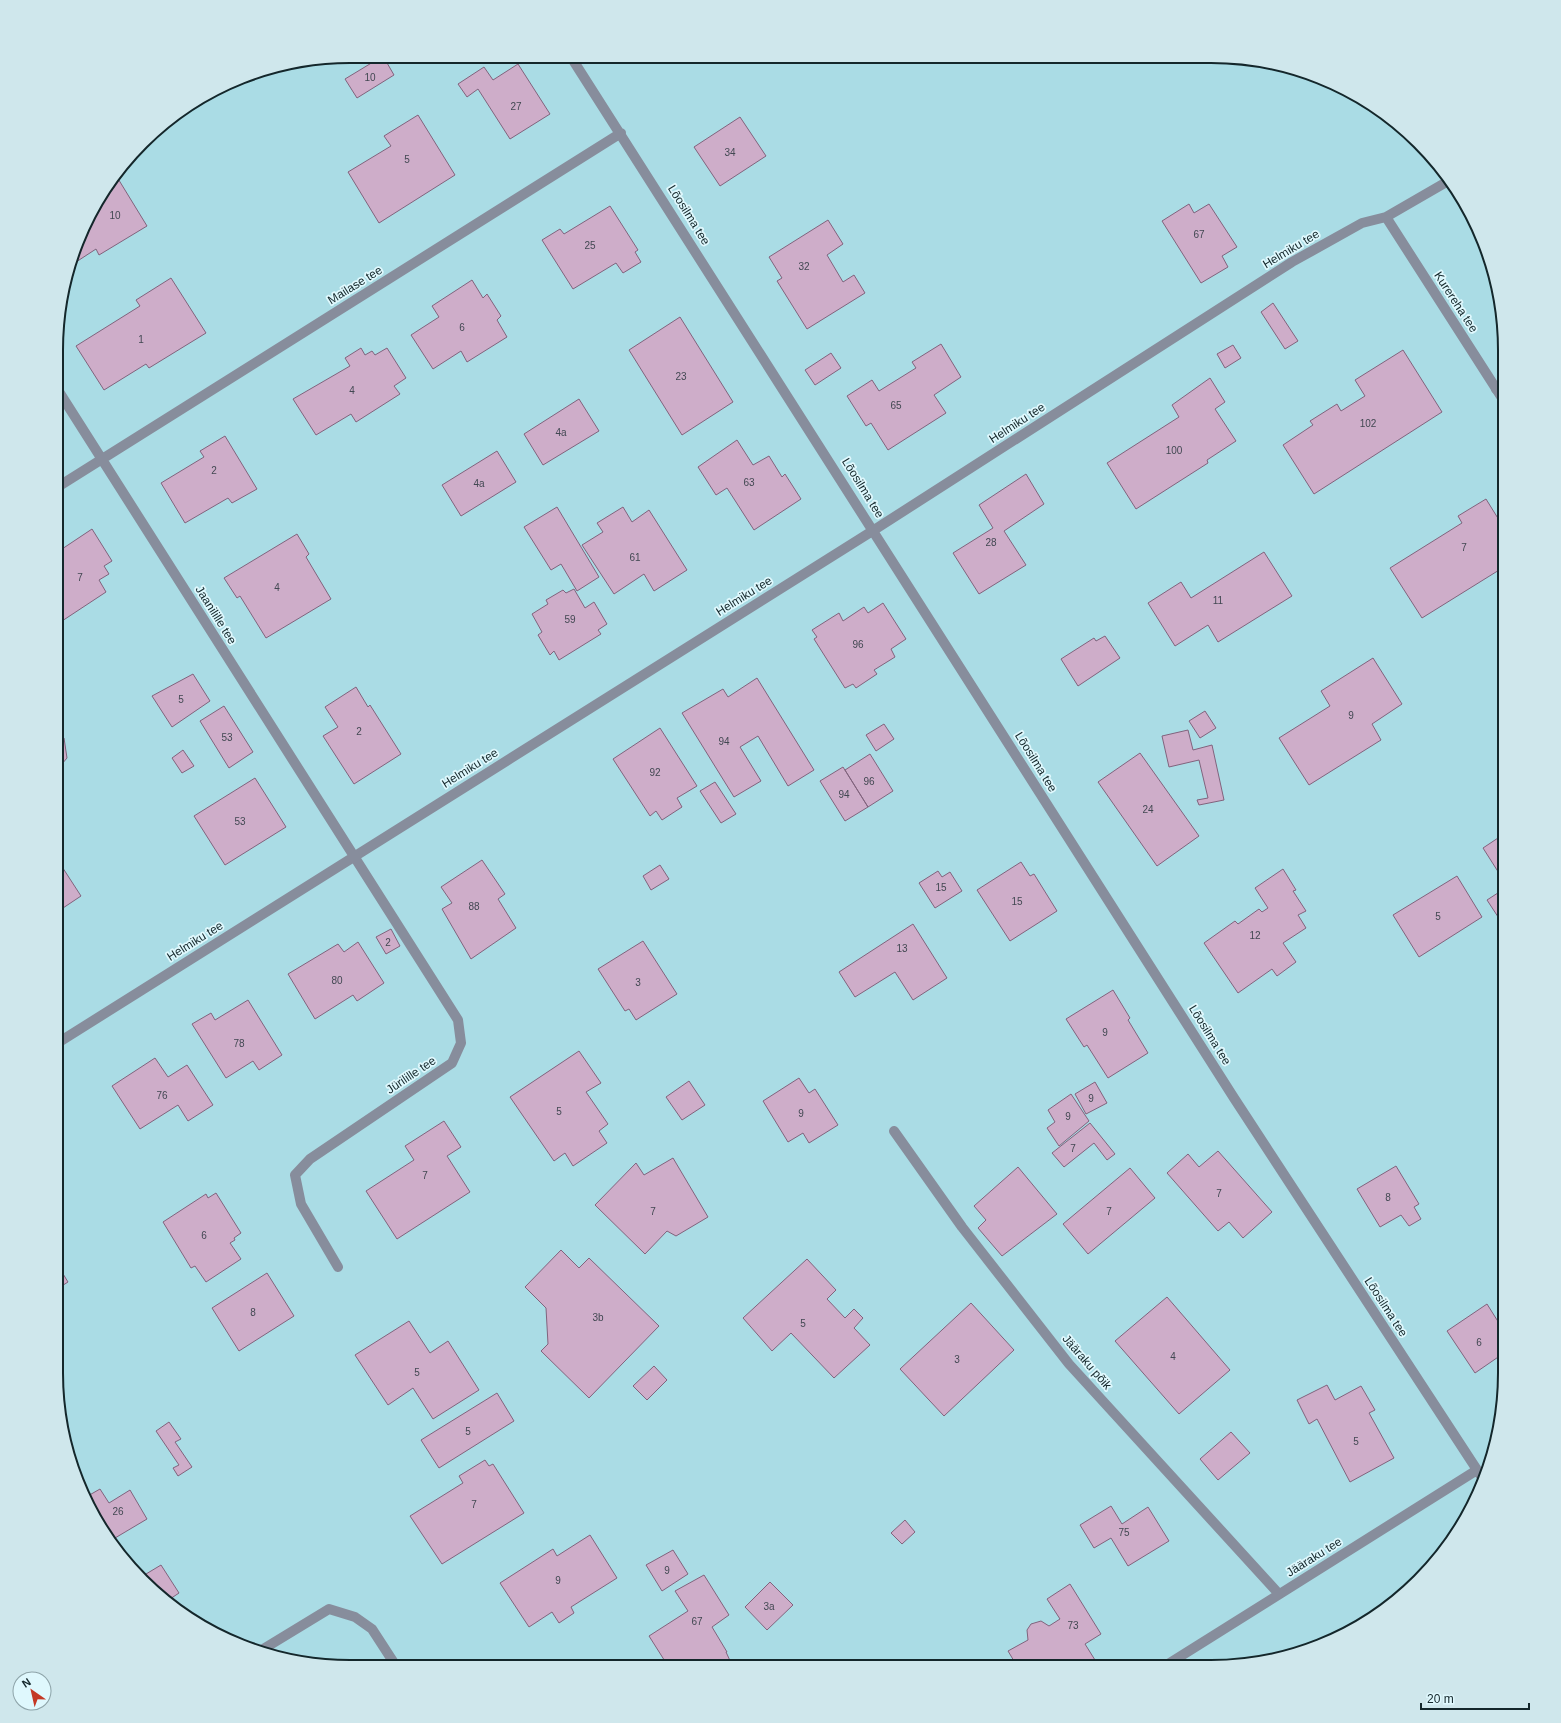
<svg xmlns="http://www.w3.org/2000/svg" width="1561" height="1723" viewBox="0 0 1561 1723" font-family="Helvetica,sans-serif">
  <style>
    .building { fill: #ceadc9; stroke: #81637d }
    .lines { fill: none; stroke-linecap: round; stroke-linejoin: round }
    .lane { stroke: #878d9c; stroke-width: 10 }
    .street { stroke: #878d9c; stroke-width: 10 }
    .labels { text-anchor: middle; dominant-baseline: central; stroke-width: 3.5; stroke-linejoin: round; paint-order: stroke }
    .number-label { font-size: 10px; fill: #424852 }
    .street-label { font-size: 12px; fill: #14272b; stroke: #dff8fd }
    .rim { fill: none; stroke: #14272b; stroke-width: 2 }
  </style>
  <rect width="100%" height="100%" fill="#aadce5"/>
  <path class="building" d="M383,56L394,75L357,98L345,79Z
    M518,64L550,114L510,139L478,89L467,97L458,84L484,67L493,80Z
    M418,115L455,175L379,223L348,172L391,146L384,136Z
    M740,117L766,156L720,186L694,147Z
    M117,177L147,226L99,255L96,249L73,264L96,203Z
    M1189,204L1194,213L1209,204L1237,247L1222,256L1228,267L1201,283L1162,221Z
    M610,206L638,250L635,252L641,262L623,273L616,263L573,289L542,240L560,229L564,234Z
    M828,220L843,244L827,255L843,282L854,275L865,293L807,329L777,281L782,278L769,257Z
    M171,278L206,333L149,368L146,364L104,390L76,346L140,306L136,300Z
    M472,280L483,298L487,294L501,316L497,320L507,337L467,362L461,351L433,369L411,335L439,317L432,306Z
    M1273,303L1298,341L1285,349L1261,312Z
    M680,317L733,402L682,435L629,350Z
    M941,344L961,377L934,395L946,413L888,450L871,423L866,426L847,396L872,380L879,391L916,368L912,362Z
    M1233,345L1241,358L1225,368L1217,354Z
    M361,348L365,355L372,351L375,355L387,348L406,378L394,386L400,394L356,422L351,414L316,435L293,399L350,366L345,358Z
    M1403,350L1442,412L1314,494L1283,445L1313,425L1310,421L1337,404L1341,411L1365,396L1355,380Z
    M831,353L841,368L815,385L805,370Z
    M1210,378L1225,402L1215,409L1236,441L1207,460L1208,463L1136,509L1107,463L1179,417L1172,405Z
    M579,399L599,431L543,465L524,434Z
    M225,436L257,489L232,503L228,498L185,523L161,483L204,457L200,451Z
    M737,440L753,465L769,456L782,477L785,474L801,499L754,530L727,488L716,495L698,467Z
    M497,451L516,482L461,516L442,485Z
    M1026,474L1044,504L1004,531L1026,565L979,594L953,553L993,528L979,505Z
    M1486,499L1504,528V567L1422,618L1390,568L1462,523L1458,516Z
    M557,507L599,577L577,591L561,564L551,570L524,527Z
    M623,507L632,522L649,510L687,570L654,591L644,574L614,594L582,545L603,532L597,523Z
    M92,529L112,561L104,566L109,574L99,580L106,592L59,623L56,619V540L62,549Z
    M297,534L309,554L306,557L331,599L266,638L240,596L237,598L224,578Z
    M1264,552L1292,596L1218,642L1208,625L1175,646L1148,603L1181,582L1191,598Z
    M574,589L585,608L594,602L607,624L598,630L601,634L559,660L554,651L550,655L538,635L542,632L532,614L548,604L546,600L563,590L566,593Z
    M883,603L906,639L891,649L895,657L874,670L877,674L856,688L853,684L845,688L814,639L817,637L812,630L839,613L843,621L864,607L868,613Z
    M1105,636L1120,658L1078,686L1061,659L1094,638L1096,641Z
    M1373,658L1402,704L1372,724L1381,740L1309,785L1279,738L1330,706L1321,691Z
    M193,674L210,701L172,727L152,696Z
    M757,678L814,770L788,786L758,736L740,747L761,781L734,797L682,713L723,689L728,697Z
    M356,687L368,707L370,705L401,754L354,784L323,736L338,727L325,707Z
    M224,706L253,752L229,768L200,721Z
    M1205,711L1216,728L1200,738L1189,721Z
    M884,724L894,739L876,751L866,735Z
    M660,728L697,786L677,798L682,807L662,820L656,811L650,816L613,759Z
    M1188,730L1193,750L1212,745L1224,800L1199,805L1197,800L1208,798L1199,760L1169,767L1162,736Z
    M56,732L64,738L67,758L56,771Z
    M183,750L194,766L182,773L172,758Z
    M1140,753L1199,836L1157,866L1098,782Z
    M870,754L893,791L868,807L845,770Z
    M843,767L868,807L845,821L820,781Z
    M255,778L286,827L225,865L194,816Z
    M715,782L736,814L721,823L700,791Z
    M1504,834V881L1483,848Z
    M57,859L81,896L60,910L56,903Z
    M482,860L505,894L498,899L516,928L471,959L442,909L452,903L441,887Z
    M1021,862L1030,876L1034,874L1057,911L1010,941L977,890Z
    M660,865L669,879L651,890L643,876Z
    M1283,869L1296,890L1293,891L1306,911L1298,915L1306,928L1283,943L1296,962L1277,976L1272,969L1238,993L1204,943L1235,921L1238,924L1259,909L1262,912L1268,908L1255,888Z
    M938,871L942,877L950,872L962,891L935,908L919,883Z
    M1457,876L1482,917L1419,957L1393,915Z
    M1504,889V926L1487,900Z
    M913,924L947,978L913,1000L895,972L855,997L839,972Z
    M391,929L400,946L386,954L376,937Z
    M643,941L677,994L636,1020L629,1009L625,1011L598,969Z
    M358,942L384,983L357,1001L353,995L315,1019L288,974L338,944L344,952Z
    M1113,990L1130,1018L1128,1020L1148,1053L1108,1078L1087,1045L1084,1047L1066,1019Z
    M248,1000L282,1055L259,1070L253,1061L226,1078L192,1024L211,1013L215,1020Z
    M579,1051L601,1083L586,1092L608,1124L599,1131L607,1143L573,1166L565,1153L554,1161L510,1097Z
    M155,1058L168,1077L187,1065L213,1105L188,1121L178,1105L140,1129L112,1086Z
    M799,1078L809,1093L815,1089L838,1125L809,1143L803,1133L788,1142L763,1101Z
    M689,1081L705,1105L682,1120L666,1097Z
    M1095,1082L1107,1103L1086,1114L1075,1094Z
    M1071,1094L1089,1121L1059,1146L1047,1128L1055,1122L1048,1110Z
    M444,1121L461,1147L447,1156L470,1192L397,1239L366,1191L414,1160L405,1146Z
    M1090,1123L1115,1154L1107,1160L1094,1143L1064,1167L1052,1153Z
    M1218,1151L1272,1212L1243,1238L1229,1222L1218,1231L1167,1173L1188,1154L1199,1167Z
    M673,1158L708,1217L676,1236L667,1231L645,1254L595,1205L636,1163L644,1175Z
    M1396,1166L1419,1204L1414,1207L1421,1219L1409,1226L1401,1215L1380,1227L1357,1189Z
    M1018,1167L1057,1214L1002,1256L978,1228L986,1220L974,1206Z
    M1130,1168L1155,1198L1088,1254L1063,1224Z
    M216,1193L241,1233L234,1238L235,1240L230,1243L241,1259L206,1282L195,1266L191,1268L163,1222L206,1194L208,1198Z
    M561,1250L579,1268L589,1258L659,1326L589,1398L541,1351L548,1344L546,1308L525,1287Z
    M807,1259L836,1290L827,1299L845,1318L854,1309L863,1318L854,1328L870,1345L834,1378L791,1333L772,1351L743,1318Z
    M57,1264L68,1282L57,1289Z
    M267,1273L294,1316L239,1351L212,1308Z
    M1167,1297L1230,1370L1179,1414L1115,1341Z
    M971,1303L1014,1350L944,1416L900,1369Z
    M1487,1304L1504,1331V1353L1475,1373L1447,1331Z
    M409,1321L430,1353L448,1341L479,1390L433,1419L413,1388L388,1405L355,1355Z
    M654,1366L667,1380L647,1400L633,1386Z
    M1327,1385L1335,1400L1361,1386L1375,1410L1369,1413L1394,1458L1350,1482L1317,1419L1309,1424L1297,1400Z
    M497,1393L514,1421L439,1468L421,1440Z
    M169,1422L181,1439L175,1442L192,1467L178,1476L173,1468L179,1465L156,1431Z
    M1231,1432L1250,1453L1218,1480L1200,1459Z
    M485,1460L489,1466L493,1464L524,1513L442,1564L410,1516L463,1483L459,1476Z
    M100,1489L109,1503L130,1490L147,1519L110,1541L105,1536L86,1497Z
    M1111,1506L1122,1524L1148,1507L1169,1541L1128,1566L1111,1538L1094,1548L1080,1525Z
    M905,1520L915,1532L902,1544L891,1533Z
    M590,1535L617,1578L571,1607L574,1613L559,1623L552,1612L529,1627L500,1583L553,1549L557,1556Z
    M673,1550L688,1574L662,1591L646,1565Z
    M161,1565L179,1593L170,1599L177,1609L156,1594L141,1577Z
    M704,1575L729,1615L712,1627L727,1652H726L732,1665L731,1666H711L709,1663L704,1666H668L649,1636L688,1611L675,1591Z
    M770,1582L793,1605L767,1630L745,1607Z
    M1070,1584L1101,1634L1085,1644L1095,1660L1085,1666H1017L1008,1651L1028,1640L1027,1630L1031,1624L1041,1621L1049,1626L1060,1619L1047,1599Z"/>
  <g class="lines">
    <path class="lane" d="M1496,389L1504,384"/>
    <path class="street" d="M571,57L1234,1098L1483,1479
      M1386,217L1504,401
      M56,387L458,1020L461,1043L452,1063L310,1159L295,1175L301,1204L338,1267
      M56,488L621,133
      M56,1044L874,530L1292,262L1362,223L1386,217L1450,180
      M894,1131L962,1227L1069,1364L1279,1594
      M260,1651L329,1609L355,1617L372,1629L396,1666
      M1165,1666L1477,1470"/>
  </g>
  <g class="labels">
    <g class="number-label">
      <text x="370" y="77">10</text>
      <text x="516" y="106">27</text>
      <text x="730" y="152">34</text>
      <text x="407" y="159">5</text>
      <text x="115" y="215">10</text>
      <text x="1199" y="234">67</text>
      <text x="590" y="245">25</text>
      <text x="804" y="266">32</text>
      <text x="462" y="327">6</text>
      <text x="141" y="339">1</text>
      <text x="681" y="376">23</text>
      <text x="352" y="390">4</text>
      <text x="896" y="405">65</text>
      <text x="1368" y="423">102</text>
      <text x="561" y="432">4a</text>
      <text x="1174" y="450">100</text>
      <text x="214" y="470">2</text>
      <text x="749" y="482">63</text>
      <text x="479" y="483">4a</text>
      <text x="991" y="542">28</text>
      <text x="1464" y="547">7</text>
      <text x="635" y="557">61</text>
      <text x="80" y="577">7</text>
      <text x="277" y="587">4</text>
      <text x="1218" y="600">11</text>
      <text x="570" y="619">59</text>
      <text x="858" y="644">96</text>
      <text x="181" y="699">5</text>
      <text x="1351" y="715">9</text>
      <text x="359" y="731">2</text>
      <text x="227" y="737">53</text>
      <text x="724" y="741">94</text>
      <text x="655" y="772">92</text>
      <text x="869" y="781">96</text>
      <text x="844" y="794">94</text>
      <text x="1148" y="809">24</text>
      <text x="240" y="821">53</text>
      <text x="941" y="887">15</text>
      <text x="1017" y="901">15</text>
      <text x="474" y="906">88</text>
      <text x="1438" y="916">5</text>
      <text x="1255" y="935">12</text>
      <text x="388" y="942">2</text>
      <text x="902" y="948">13</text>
      <text x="337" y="980">80</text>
      <text x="638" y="982">3</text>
      <text x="1105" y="1032">9</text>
      <text x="239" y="1043">78</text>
      <text x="162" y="1095">76</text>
      <text x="1091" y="1098">9</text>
      <text x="559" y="1111">5</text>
      <text x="801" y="1113">9</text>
      <text x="1068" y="1116">9</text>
      <text x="1073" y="1148">7</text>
      <text x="425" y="1175">7</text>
      <text x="1219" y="1193">7</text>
      <text x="1388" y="1197">8</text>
      <text x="653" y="1211">7</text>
      <text x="1109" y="1211">7</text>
      <text x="204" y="1235">6</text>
      <text x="253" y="1312">8</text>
      <text x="598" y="1317">3b</text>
      <text x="803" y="1323">5</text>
      <text x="1479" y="1342">6</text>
      <text x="1173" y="1356">4</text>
      <text x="957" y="1359">3</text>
      <text x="417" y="1372">5</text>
      <text x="468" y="1431">5</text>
      <text x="1356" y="1441">5</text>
      <text x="474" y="1504">7</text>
      <text x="118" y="1511">26</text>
      <text x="1124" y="1532">75</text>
      <text x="667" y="1570">9</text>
      <text x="558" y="1580">9</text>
      <text x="769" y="1606">3a</text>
      <text x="697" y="1621">67</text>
      <text x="1073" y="1625">73</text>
    </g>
    <g class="street-label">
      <text transform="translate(689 215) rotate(58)">Lõosilma tee</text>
      <text transform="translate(1291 249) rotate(-31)">Helmiku tee</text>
      <text transform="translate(355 285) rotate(-32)">Mailase tee</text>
      <text transform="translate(1456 302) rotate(57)">Kurereha tee</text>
      <text transform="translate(1017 423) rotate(-33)">Helmiku tee</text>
      <text transform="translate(863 488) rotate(58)">Lõosilma tee</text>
      <text transform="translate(744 596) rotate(-32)">Helmiku tee</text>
      <text transform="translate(216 615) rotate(58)">Jaanilille tee</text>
      <text transform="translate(1036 762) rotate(58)">Lõosilma tee</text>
      <text transform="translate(470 768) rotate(-32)">Helmiku tee</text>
      <text transform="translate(195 941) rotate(-32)">Helmiku tee</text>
      <text transform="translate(1210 1035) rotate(58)">Lõosilma tee</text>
      <text transform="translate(411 1075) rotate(-34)">Jürilille tee</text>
      <text transform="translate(1386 1307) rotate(57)">Lõosilma tee</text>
      <text transform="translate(1087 1362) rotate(49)">Jääraku põik</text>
      <text transform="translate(1314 1557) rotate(-32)">Jääraku tee</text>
    </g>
  </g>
  <path d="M0 0H1561V1723H0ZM350 63H1211A287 287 0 0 1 1498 350V1373A287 287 0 0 1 1211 1660H350A287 287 0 0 1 63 1373V350A287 287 0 0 1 350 63Z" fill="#cfe7ec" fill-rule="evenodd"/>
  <path class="rim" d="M350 63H1211A287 287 0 0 1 1498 350V1373A287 287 0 0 1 1211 1660H350A287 287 0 0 1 63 1373V350A287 287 0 0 1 350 63Z"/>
  <g transform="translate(32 1691) rotate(326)"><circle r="19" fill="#dff8fd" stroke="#8ea4a9"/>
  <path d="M0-3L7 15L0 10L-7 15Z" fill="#c43825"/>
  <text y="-6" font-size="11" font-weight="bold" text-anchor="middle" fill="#14272b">N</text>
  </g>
  <path d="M1421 1703v6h108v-6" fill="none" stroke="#14272b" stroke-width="2"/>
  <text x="1427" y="1703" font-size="12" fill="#14272b" stroke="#dff8fd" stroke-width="3" paint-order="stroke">20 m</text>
</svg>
